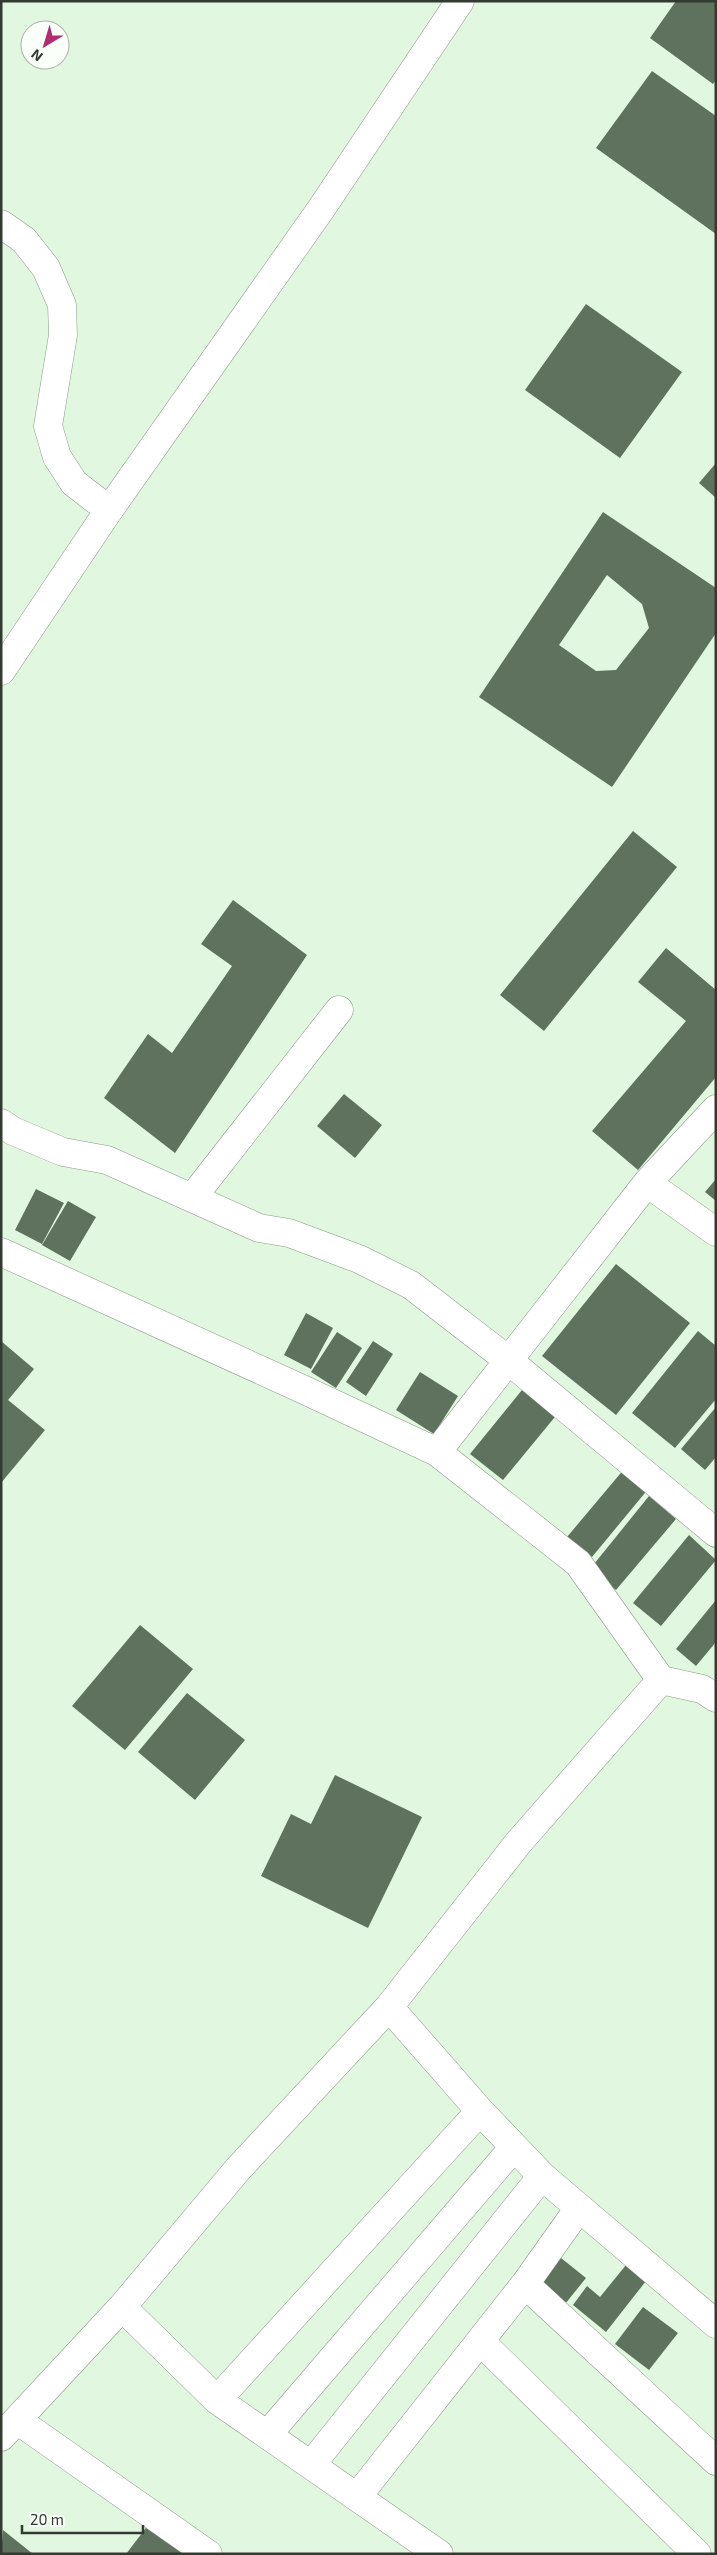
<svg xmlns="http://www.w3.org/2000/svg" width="717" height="2555" viewBox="0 0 717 2555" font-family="'Exo 2',sans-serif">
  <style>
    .building { fill: #5e725d; fill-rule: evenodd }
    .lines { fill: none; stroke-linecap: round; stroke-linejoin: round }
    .street-casing { stroke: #879b85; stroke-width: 29 }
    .secondary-casing { stroke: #879b85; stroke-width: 29 }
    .street { stroke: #fff; stroke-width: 28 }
    .secondary { stroke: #fff; stroke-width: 28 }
  </style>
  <rect width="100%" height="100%" fill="#e1f7df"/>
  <path class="building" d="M676,1H716V80L713,84L650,38Z
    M652,71L716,116V234L596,148Z
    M586,304L682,372L620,458L525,390Z
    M716,463V498L699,483Z
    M603,512L716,588V633L612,787L479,697ZM607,575L642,604L649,628L616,670L596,671L559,645Z
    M633,831L677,867L544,1031L500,995Z
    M233,900L307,955L175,1153L104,1098L148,1034L172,1053L232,966L201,944Z
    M666,948L716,990V1077L638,1170L592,1131L686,1021L638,982Z
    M344,1094L382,1125L355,1158L317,1126Z
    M716,1179V1201L705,1192Z
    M36,1189L64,1203L42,1244L15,1230Z
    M68,1201L96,1217L70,1261L42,1245Z
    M616,1264L690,1323L616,1415L542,1356Z
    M306,1313L333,1328L311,1369L284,1355Z
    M698,1331L716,1346V1399L675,1448L632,1413Z
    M337,1332L362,1348L336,1388L311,1372Z
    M1,1341L34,1369L8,1400L45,1430L1,1483Z
    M373,1341L393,1354L366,1396L346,1382Z
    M420,1372L458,1396L434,1434L396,1410Z
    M526,1385L559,1412L503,1480L470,1454Z
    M716,1407V1457L705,1470L681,1449Z
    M625,1468L649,1488L592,1557L567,1537Z
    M649,1496L676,1519L616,1590L590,1569Z
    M689,1535L716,1560L661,1626L633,1603Z
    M716,1600V1642L696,1666L676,1649Z
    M140,1625L193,1669L125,1750L72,1706Z
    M187,1693L245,1740L195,1800L138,1752Z
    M335,1775L422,1817L368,1928L261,1876L291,1814L311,1824Z
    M556,2254L586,2278L561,2309L531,2286Z
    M626,2265L646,2281L606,2332L573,2305L587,2286L600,2297Z
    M643,2307L678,2333L649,2370L615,2344Z
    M149,2524L187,2554H126Z
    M3,2530L33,2554H1Z"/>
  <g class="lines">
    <defs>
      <path id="street" d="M1,224L24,240L46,268L62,305L63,335L48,426L57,457L74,483L109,510
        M1,1123L13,1131L63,1152L107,1160L259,1228L289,1233L359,1259L411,1285L508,1360L716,1533
        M647,1183L716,1232
        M192,1198L339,1010
        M1,1252L300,1388L437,1452L578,1563L661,1680L702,1689L716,1698
        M437,1452L647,1183L716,1109
        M389,2007L480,2111L542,2176L716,2324
        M525,2284L716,2461
        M122,2307L217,2400L439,2554
        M480,2341L697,2554
        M217,2400L480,2111
        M17,2420L208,2554
        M268,2434L514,2147
        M1,2437L122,2307L238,2169L389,2007L519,1842L661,1680
        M311,2465L542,2176
        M357,2497L525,2284L579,2208"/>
      <path id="secondary" d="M1,671L109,510L321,209L460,1"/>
    </defs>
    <use href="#street" class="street-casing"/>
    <use href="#secondary" class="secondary-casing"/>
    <use href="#street" class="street"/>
    <use href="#secondary" class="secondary"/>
  </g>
  <rect width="717" height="2555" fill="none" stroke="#323b31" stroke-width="5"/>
  <g transform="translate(45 45) rotate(218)"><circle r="24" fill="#fafffa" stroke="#aab1aa"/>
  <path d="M0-4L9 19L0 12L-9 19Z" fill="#b12c72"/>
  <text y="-8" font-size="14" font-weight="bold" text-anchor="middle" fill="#323b31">N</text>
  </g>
  <path d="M22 2525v8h121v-8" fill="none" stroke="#323b31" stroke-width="2.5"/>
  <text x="30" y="2525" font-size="15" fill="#323b31" stroke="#fafffa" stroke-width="4" paint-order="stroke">20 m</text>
</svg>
